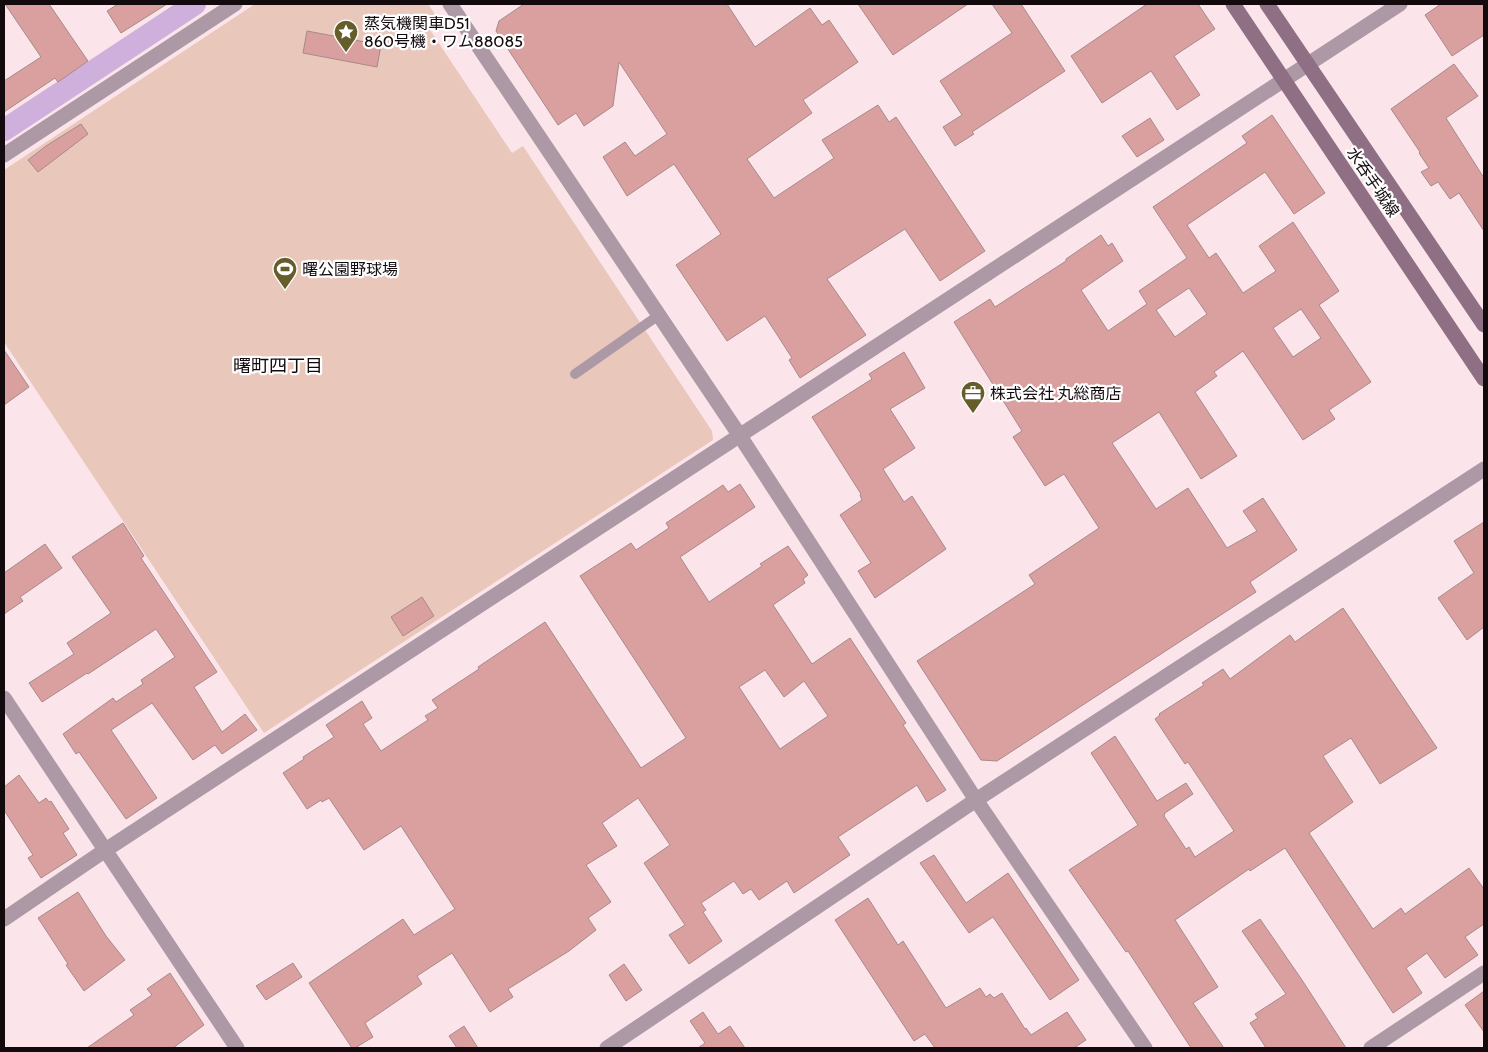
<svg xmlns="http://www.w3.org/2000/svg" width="1488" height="1052" viewBox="0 0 1488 1052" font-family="Cabin,'Noto Sans JP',sans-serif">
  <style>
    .green { fill: #eac7bb }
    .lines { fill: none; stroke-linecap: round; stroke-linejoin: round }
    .canal { stroke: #cfafdb; stroke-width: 22 }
    .building { fill: #da9f9f; stroke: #a78a8a; fill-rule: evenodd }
    .service { stroke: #ad98a6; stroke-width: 10 }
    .minor { stroke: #ad98a6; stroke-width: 15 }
    .tertiary { stroke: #ad98a6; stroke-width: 15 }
    .secondary { stroke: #8e6f84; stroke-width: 15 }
    .labels { text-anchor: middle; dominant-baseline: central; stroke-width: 4.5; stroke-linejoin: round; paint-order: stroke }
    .poi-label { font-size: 16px; fill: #130a0d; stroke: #fff; text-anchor: start }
    .street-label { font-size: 16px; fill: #130a0d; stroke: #fff }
    .neighbourhood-label { font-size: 18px; fill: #130a0d; stroke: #fff }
  </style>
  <rect width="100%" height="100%" fill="#fce4eb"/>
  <path class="green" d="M255,4H428L439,20L428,27L512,153L523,146L712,431L713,440L264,733L4,342V170Z"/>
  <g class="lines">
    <path class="canal" d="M4,130L195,4"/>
  </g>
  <path class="building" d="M5,4H49L88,61L58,82L55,78L4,112V81L41,57Z
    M118,4H167L121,33L107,11Z
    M524,4H727L755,47L810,8L822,25L829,20L858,62L803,100L812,113L747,159L774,198L834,158L822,140L878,105L889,122L896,117L985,251L940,281L905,229L827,279L866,335L800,378L789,360L792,358L765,316L727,341L676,265L721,234L674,164L627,196L603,157L625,142L635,156L667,134L619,62L613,106L584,126L576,113L558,125L496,31L499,21Z
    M858,4H968L893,55Z
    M992,4H1021L1065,71L972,132L974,134L955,146L943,127L962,115L940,81L1012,33Z
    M1147,4H1198L1215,29L1174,56L1200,95L1177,110L1151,71L1102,103L1071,56Z
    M1441,4H1484V35L1452,56L1425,15Z
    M307,31L381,45L377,67L303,53Z
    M1454,64L1478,96L1446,118L1484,178V231L1459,193L1450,199L1438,182L1431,186L1421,172L1429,168L1419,153L1420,152L1391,109Z
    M1272,115L1325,193L1294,214L1265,172L1187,225L1209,258L1216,253L1243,293L1276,271L1259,246L1293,222L1339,291L1319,305L1371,382L1329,410L1335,419L1303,440L1243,351L1214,372L1217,376L1195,392L1237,456L1201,479L1159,412L1112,443L1156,509L1188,488L1227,548L1257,531L1243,511L1263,498L1297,550L1250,582L1256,592L997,761L981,760L917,661L1035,584L1029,575L1099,528L1064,474L1045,486L1013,437L1022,431L954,322L990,299L995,307L1066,261V259L1101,235L1108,246L1112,243L1123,261L1081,290L1108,331L1147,304L1139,291L1187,258L1153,207L1247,143L1242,136ZM1189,288L1207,314L1175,337L1156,310ZM1301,309L1321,338L1293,357L1273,328Z
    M1150,118L1164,140L1137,157L1122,136Z
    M81,124L88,134L38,172L28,160L46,146Z
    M4,350L29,387L4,405Z
    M904,352L925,388L890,409L915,448L883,469L904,502L912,496L946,549L875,598L858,571L871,563L840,515L862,500L860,495L861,494L812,417L872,379L869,374Z
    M740,484L755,507L680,557L709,602L762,566L760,564L788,546L808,575L803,579L805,583L773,605L812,664L850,638L906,723L903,725L946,790L927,802L917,785L838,837L850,855L794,893L787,881L759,900L751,889L743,894L734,881L701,903L706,910L703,912L722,941L689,964L669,935L685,925L644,863L670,845L638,798L602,823L617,846L586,865L611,902L588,918L596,930L569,951L508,989L513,997L490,1012L452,953L417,976L422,984L365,1023L373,1037L355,1048H352L309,983L403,919L414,935L455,909L401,826L364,850L329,798L322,802L321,800L307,809L283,773L304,759L303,757L334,737L326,725L362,701L372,718L363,724L381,751L428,720L425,716L438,708L432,700L479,669L478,667L545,622L641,768L686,738L580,576L631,543L636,550L669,528L666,523L723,485L728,492ZM765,670L784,697L804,681L828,716L780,749L739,687Z
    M1484,522V627L1467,640L1438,598L1474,573L1454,541Z
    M123,523L144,556L141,558L217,672L194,687L222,732L245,714L257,730L222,754L215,745L193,760L152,703L111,730L157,798L126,819L79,752L76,754L63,734L113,698L116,702L143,684L141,680L175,657L156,629L88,674L87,673L42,702L29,683L74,654L67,643L111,613L72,557Z
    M45,544L62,568L20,597L23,601L4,614V573Z
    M422,597L434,616L403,636L391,617Z
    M1343,608L1437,748L1380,784L1351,738L1323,756L1353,802L1309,833L1373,929L1401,908L1405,914L1469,868L1484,889V924L1465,937L1478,955L1445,978L1427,953L1406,968L1422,993L1393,1013L1285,848L1250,871L1249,869L1175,920L1218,987L1193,1003L1224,1048H1191L1128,951L1126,952L1069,870L1138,825L1091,753L1115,736L1157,801L1186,783L1193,794L1165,813L1164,816L1186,849L1189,847L1195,857L1234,831L1188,762L1185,764L1155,719L1160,715L1159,714L1204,685L1202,683L1223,669L1230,679L1290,635L1295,642Z
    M19,775L39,803L46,798L49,802L51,801L69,829L63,833L77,855L41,878L28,858L33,855L4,810V787Z
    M934,855L966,903L1008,873L1079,980L1050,1000L993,917L969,933L920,863Z
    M78,892L106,936L125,960L84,991L66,965L68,964L38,918Z
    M868,898L898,945L903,941L946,1008L980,988L986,997L990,994L994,998L1002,993L1025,1029L1026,1028L1031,1035L1067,1012L1086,1040L1074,1048H935L925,1034L914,1041L835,920Z
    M1260,919L1302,980L1346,1048H1266L1250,1023L1258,1018L1255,1014L1286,994L1242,931Z
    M293,963L302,977L266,1000L256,986Z
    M624,964L642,990L626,1001L609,975Z
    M170,973L204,1025L173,1048H87L134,1015L130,1010L152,995L147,989Z
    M1484,991V1032L1465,1005Z
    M703,1012L718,1034L730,1026L745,1048H698L705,1043L690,1021Z
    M464,1026L478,1048H457L449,1036Z"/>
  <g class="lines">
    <path class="service" d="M575,374L659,315"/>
    <path class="minor" d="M4,155L235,4
      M4,919L104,851L1400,4
      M607,1048L976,800L1484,469
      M1371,1048L1484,973"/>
    <path class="tertiary" d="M450,4L740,436L976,800L1145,1048
      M4,698L237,1048"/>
    <path class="secondary" d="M1233,4L1484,379
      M1267,4L1484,325"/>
  </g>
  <defs>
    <symbol id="sight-pin" viewBox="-11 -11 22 30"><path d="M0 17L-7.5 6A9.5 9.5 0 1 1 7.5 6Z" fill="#655e2b" stroke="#fff"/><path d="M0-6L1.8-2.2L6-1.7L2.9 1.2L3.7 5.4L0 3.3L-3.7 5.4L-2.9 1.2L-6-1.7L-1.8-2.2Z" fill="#fff"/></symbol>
    <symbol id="stadium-pin" viewBox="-11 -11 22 30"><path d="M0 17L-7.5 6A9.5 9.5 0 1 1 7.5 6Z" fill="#655e2b" stroke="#fff"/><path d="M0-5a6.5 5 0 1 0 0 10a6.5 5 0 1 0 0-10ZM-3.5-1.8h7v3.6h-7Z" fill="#fff"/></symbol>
    <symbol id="office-pin" viewBox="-11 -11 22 30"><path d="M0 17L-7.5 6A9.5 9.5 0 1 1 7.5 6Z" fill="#655e2b" stroke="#fff"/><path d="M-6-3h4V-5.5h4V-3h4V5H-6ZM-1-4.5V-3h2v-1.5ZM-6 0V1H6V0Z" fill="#fff"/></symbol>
  </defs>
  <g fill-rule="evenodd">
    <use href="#sight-pin" x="332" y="18" width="28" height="38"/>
    <use href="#stadium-pin" x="271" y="255" width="28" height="38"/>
    <use href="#office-pin" x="959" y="379" width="28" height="38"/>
  </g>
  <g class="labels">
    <g class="poi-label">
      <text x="364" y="23">蒸気機関車D51<tspan x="364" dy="18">860号機・ワム88085</tspan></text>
      <text x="302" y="269">曙公園野球場</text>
      <text x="990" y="393">株式会社 丸総商店</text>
    </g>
    <g class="street-label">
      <text transform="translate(1373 182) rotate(56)">水呑手城線</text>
    </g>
    <g class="neighbourhood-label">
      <text x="278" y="366">曙町四丁目</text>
    </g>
  </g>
  <rect width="1488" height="1052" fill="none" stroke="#130a0d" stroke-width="10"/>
</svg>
